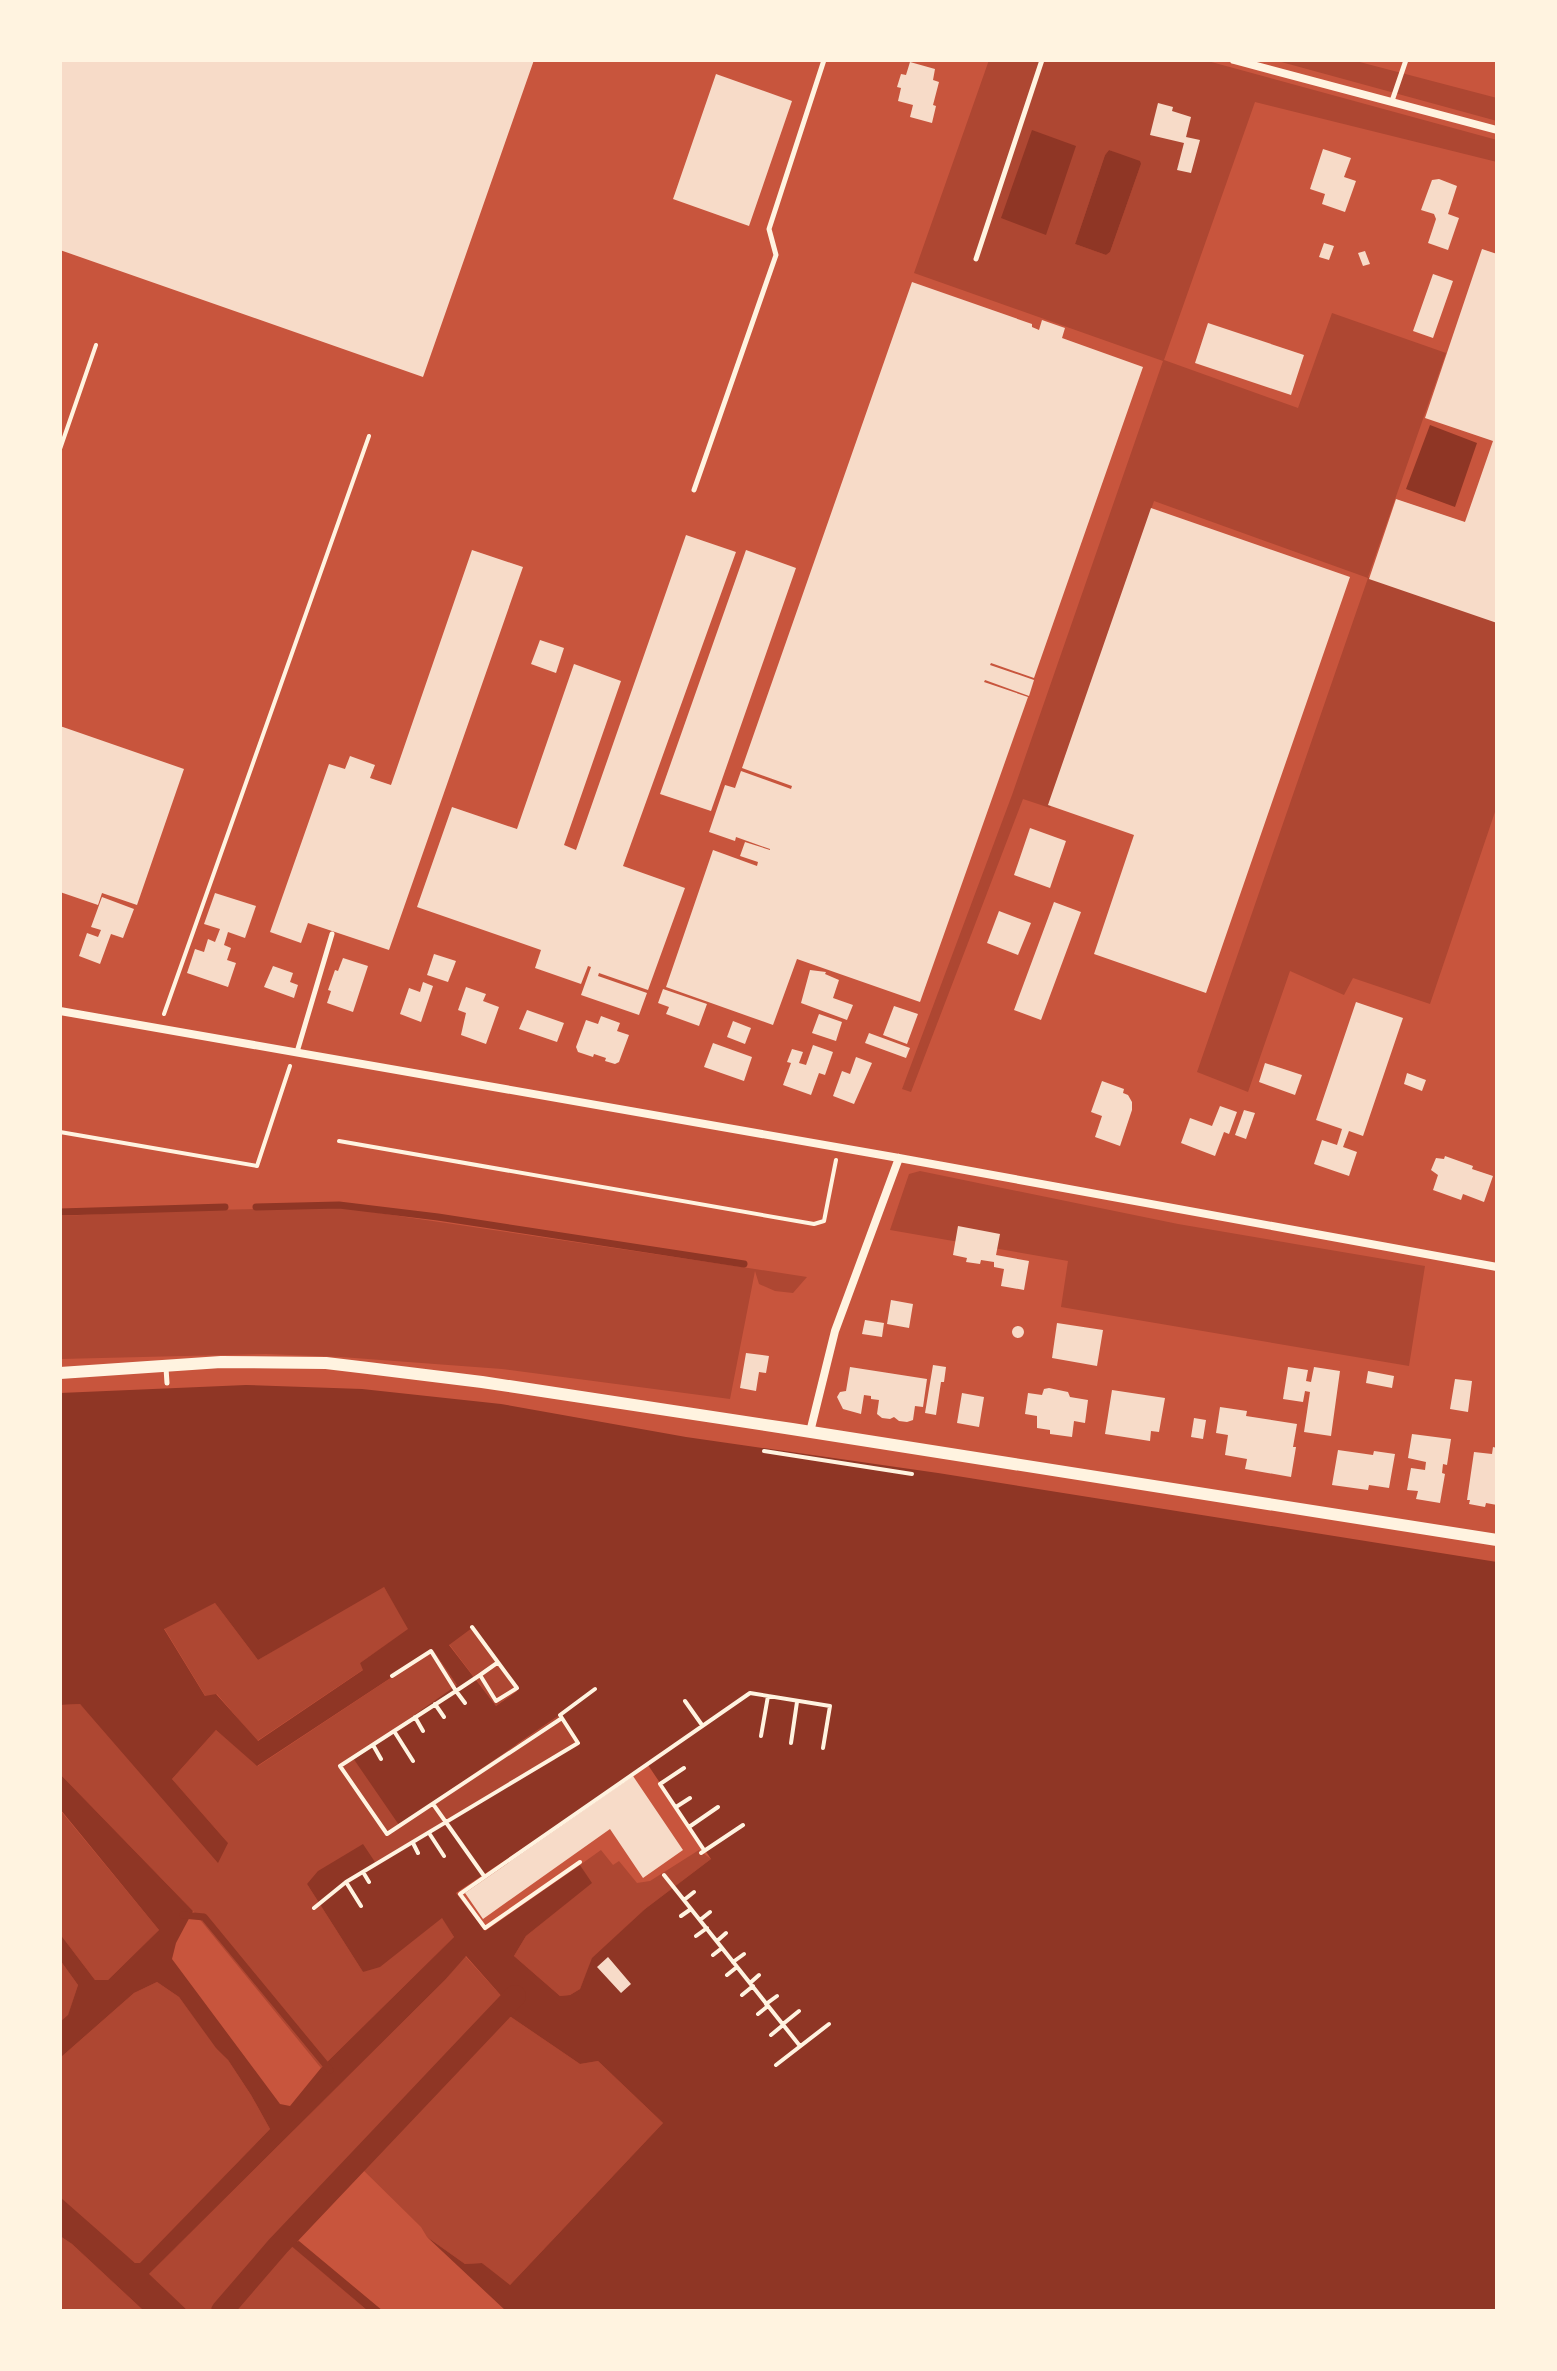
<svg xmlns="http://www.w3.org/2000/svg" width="1557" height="2371" viewBox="0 0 1557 2371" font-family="'Roboto Condensed',sans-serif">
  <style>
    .green { fill: #ae4732; fill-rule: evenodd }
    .water { fill: #8f3625; fill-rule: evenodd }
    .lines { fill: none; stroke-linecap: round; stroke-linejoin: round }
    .stream { stroke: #8f3625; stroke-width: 7 }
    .canal { stroke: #8f3625; stroke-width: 22 }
    .building { fill: #f7dbc8 }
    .path { stroke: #fff3e0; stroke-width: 4 }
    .service { stroke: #fff3e0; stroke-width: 5 }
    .minor { stroke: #fff3e0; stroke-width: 8 }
    .tertiary { stroke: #fff3e0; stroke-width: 12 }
  </style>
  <rect width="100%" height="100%" fill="#c8553d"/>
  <path class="green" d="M989,60H1204L1497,140V162L1255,102L1164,360L1298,408L1332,313L1446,353L1368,577L1497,620V806L1430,1004L1353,978L1344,995L1290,971L1248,1092L1197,1072L1368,578L1154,501L1050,808L1023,799L911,1092L902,1089L1012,795L1163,361L914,273ZM1109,150L1141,164L1110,252L1106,255L1075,244L1105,155Z
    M1274,60H1352L1497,98V121Z
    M920,1171L1178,1224L1425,1266L1409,1366L1061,1307L1068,1261L890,1230L909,1174Z
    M338,1207L755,1269L807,1277L793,1293L775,1291L759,1284L755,1271L730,1399L502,1369L341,1357L266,1354L60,1359V1216L167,1211Z
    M384,1587L409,1629L360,1663L364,1669L257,1741L217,1694L206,1697L164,1628L215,1603L258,1660L375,1589Z
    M472,1627L517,1690L496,1706L449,1644Z
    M433,1650L457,1685L440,1698L517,1745L558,1716L576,1743L554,1760L376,1863L307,1884L363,1972L407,1945L442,1917L454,1937L321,2068L193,1911L60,1774V1705L80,1704L99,1724L228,1843L172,1779L216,1730L258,1766Z
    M60,1810L159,1930L108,1980H95L60,1934Z
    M601,1850L613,1865L619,1861L637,1883L650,1881L699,1850L711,1859L645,1909L593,1958L580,1989L570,1995L560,1996L514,1956L526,1936L591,1883L580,1865Z
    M465,1956L504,1999L492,2013L511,2017L580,2064L598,2061L663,2123L509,2286L482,2263L465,2264L427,2237L421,2227L356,2163L292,2228L299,2241L290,2244L368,2311H188L148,2275L445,1980Z
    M60,1960L78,1985L68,2016L60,2022Z
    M157,1982L179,1997L216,2047L228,2060L251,2095L270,2129L141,2263H135L98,2233L60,2197V2058L134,1993Z
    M60,2236L72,2244L144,2311H60Z"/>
  <path class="water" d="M1032,130L1076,146L1046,235L1001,218Z
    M1109,150L1140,161L1141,164L1110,252L1106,255L1075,244L1105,155Z
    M1430,425L1477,443L1455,507L1406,489Z
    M246,1385L362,1389L501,1404L686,1437L938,1473L1497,1562V2311H506L427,2237L465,2264L482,2263L510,2285L663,2123L598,2061L580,2064L511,2017L491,2014L504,1999L466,1956L445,1980L149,2274L188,2311H144L72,2244L60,2236V2197L135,2263H140L270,2129L251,2095L228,2060L216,2048L179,1997L157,1982L134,1993L60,2058V2022L68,2015L78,1985L60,1960V1934L95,1980H108L159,1930L60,1809V1774L193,1911L176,1943L172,1959L280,2104L290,2106L321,2068L454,1937L442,1918L380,1967L363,1972L307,1884L318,1871L363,1844L375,1862L554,1760L576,1743L558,1716L399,1825L353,1758L457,1685L433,1650L257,1766L216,1730L172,1779L228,1843L218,1863L80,1704L60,1705V1393ZM384,1587L408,1629L360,1663L363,1670L258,1741L216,1694L205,1696L164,1629L215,1603L258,1660ZM472,1628L517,1691L496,1706L449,1645ZM648,1765L711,1859L645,1909L592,1958L580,1989L570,1995L560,1996L514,1956L526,1936L592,1883L580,1865L485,1931L456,1893Z
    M299,2241L383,2311H368L289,2244Z"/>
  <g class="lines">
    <path class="stream" d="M256,1207L339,1205L438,1217L744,1264
      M60,1212L225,1207
      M183,1915L204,1917L330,2070"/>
    <path class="canal" d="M222,2311L278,2246L515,1996"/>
  </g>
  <path class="building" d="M60,60H534L423,377L60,250Z
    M910,62L935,69L933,80L939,82L933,105L936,106L932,123L910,117L913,105L898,101L901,88L897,87L901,74L906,75Z
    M716,74L792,101L749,226L673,199Z
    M1158,103L1173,107L1172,111L1191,117L1186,137L1200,140L1191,173L1177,170L1184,143L1150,135Z
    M1323,149L1351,158L1344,177L1356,181L1345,212L1322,204L1325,194L1310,189Z
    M1439,179L1457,186L1448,214L1459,218L1448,250L1428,243L1436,219L1434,214L1421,210L1432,180Z
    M1324,243L1334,246L1329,260L1319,257Z
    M1482,249L1497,254V623L1369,579L1396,499L1465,522L1493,441L1425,418Z
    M1365,251L1370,264L1363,266L1358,253Z
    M1433,274L1453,281L1433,338L1413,331Z
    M912,282L1032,324V327L1039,330L1042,320L1065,328L1062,338L1143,367L1034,678L991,663L990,665L1034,680L1029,696L985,680L984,682L1028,697L920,1002L797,959L773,1025L666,987L713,850L757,866L758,862L740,856L745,842L770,850V849L736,837L735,841L709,832L725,785L735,788L741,771L791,789L792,786L742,768Z
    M1208,323L1304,355L1291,395L1195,363Z
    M1151,508L1350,577L1206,993L1094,954L1134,835L1048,805Z
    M686,535L736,552L623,866L685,888L648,990L599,973L598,976L647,993L639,1015L581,995L591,967L588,966L581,984L535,968L541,950L417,907L452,807L517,829L574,664L621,681L564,845L576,850Z
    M472,550L523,567L389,950L308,923L301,943L270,932L329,764L345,769L350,756L375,765L370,778L391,785Z
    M746,550L796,568L711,811L660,794Z
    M540,640L564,648L556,673L531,664Z
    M60,726L184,769L137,905L102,893L98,905L60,892Z
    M1030,828L1066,841L1050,888L1014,875Z
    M215,893L256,906L245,938L228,932L224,945L231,948L227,960L236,963L228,987L187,973L195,949L204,952L208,939L215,942L220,929L204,924Z
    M102,897L134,909L123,938L111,934L100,964L79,956L87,933L98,937L101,930L91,927Z
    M1054,902L1081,912L1041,1020L1014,1010Z
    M999,911L1031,923L1018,955L987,943Z
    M434,954L456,961L448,982L427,975Z
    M343,958L368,966L353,1012L327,1003L331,991L328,990L335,970L338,971Z
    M273,966L293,973L290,982L298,985L294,998L264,987Z
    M810,970L826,972L825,974L839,980L833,998L853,1005L847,1020L801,1003Z
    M423,982L433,986L421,1022L400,1014L409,988L420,992Z
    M466,987L486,994L483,1001L499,1007L486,1044L461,1035L466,1013L458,1010Z
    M663,989L707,1004L699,1026L666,1014L669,1007L658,1003Z
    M1356,1002L1403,1018L1363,1136L1349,1131L1343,1147L1357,1152L1349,1176L1314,1164L1322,1140L1337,1145L1342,1129L1316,1120Z
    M894,1006L918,1014L907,1044L883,1035Z
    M527,1010L564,1023L557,1042L519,1029Z
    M819,1014L842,1022L836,1041L812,1033Z
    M601,1016L620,1023L617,1031L629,1035L619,1062L615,1064L605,1061L606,1058L594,1054L593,1057L578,1052L576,1047L586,1020L598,1024Z
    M733,1021L751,1028L745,1044L727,1037Z
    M869,1033L910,1048L906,1058L865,1043Z
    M713,1043L752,1057L744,1081L704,1067Z
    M813,1045L833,1052L825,1075L819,1073L811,1095L783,1085L791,1063L787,1062L792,1049L803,1052L799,1063L806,1065Z
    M856,1057L872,1063L854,1104L833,1096L842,1071L850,1074Z
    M1265,1063L1302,1075L1295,1095L1259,1082Z
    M1407,1073L1426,1080L1422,1091L1404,1084Z
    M1102,1081L1124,1089L1123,1093L1128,1095L1132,1102V1110L1120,1146L1095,1137L1102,1116L1091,1112Z
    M1220,1106L1237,1112L1229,1134L1224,1132L1215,1156L1181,1143L1190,1118L1212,1126Z
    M1244,1110L1255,1113L1246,1139L1235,1135Z
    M1445,1156L1473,1166L1472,1169L1493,1176L1484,1202L1463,1194L1461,1200L1433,1190L1438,1175L1431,1170L1436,1158L1444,1159Z
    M958,1226L1000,1234L996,1255L1029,1261L1024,1290L1001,1286L1004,1269L994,1267V1262L981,1260L980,1264L966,1262L967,1258L953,1255Z
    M891,1300L913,1304L909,1328L887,1324Z
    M865,1320L884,1323L882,1337L862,1334Z
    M1057,1323L1103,1330L1097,1366L1052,1358Z
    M1012 1332a6 6 0 1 1 12 0a6 6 0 1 1-12 0Z
    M746,1353L769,1356L766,1373L759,1372L756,1391L740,1388Z
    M933,1365L946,1367L944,1382H941L936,1415L925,1413Z
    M850,1367L927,1379L923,1407L915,1406L913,1420L907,1422L899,1421L894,1417L890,1419L882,1418L877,1414L879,1400L871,1399V1396L864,1395L861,1414L843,1409L837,1397L840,1392L846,1391Z
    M1288,1367L1308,1370L1306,1381L1311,1382L1314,1367L1340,1371L1331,1436L1304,1432L1310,1392L1305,1391L1303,1402L1283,1399Z
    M1368,1371L1394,1376L1392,1388L1366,1383Z
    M1455,1379L1472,1381L1468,1412L1450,1409Z
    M1049,1388L1068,1392L1070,1397L1088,1400L1085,1423L1074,1421L1072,1437L1050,1434V1430L1037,1428V1416L1025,1414L1028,1393L1042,1395L1044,1389Z
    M1112,1390L1165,1398L1159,1432L1151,1431L1150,1441L1105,1434Z
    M962,1393L984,1397L979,1427L957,1423Z
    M1220,1407L1247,1411L1246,1416L1297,1424L1293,1447H1296L1291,1477L1245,1469L1247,1459L1225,1455L1228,1435L1216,1433Z
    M1194,1418L1206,1420L1203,1439L1191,1437Z
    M1412,1434L1451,1439L1447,1465L1443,1464L1442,1473L1445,1474L1440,1503L1416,1499L1418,1491L1407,1490L1411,1468L1425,1470L1426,1462L1408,1458Z
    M1493,1447L1497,1448V1505L1486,1503L1485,1507L1469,1504L1470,1500H1467L1474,1452L1492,1454Z
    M1338,1450L1373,1455L1374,1451L1395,1454L1389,1488L1369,1485L1368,1490L1332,1485Z
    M633,1776L683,1850L643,1878L610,1829L483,1919L465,1893Z
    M608,1957L631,1984L621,1993L597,1967Z"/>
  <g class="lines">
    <path class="path" d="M60,449L96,345
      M164,1014L369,436
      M60,1132L257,1166L290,1066
      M339,1141L814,1224L824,1221L836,1160
      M764,1451L912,1474
      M480,1675L497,1663
      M392,1676L431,1651L456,1691L480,1675L496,1701L517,1688L472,1627
      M685,1701L702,1725
      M465,1703L456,1691L340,1766L387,1834L562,1718
      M435,1704L444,1717
      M415,1717L423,1731
      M394,1731L413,1761
      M761,1736L768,1696
      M791,1743L797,1702
      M373,1745L381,1759
      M684,1768L660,1784L704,1850
      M433,1804L484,1876
      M676,1807L690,1798
      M689,1827L718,1807
      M429,1833L444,1856
      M413,1843L418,1853
      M701,1853L743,1825
      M580,1862L485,1928L460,1894L750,1693L830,1706L823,1748
      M363,1872L369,1882
      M664,1875L800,2046
      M346,1882L361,1906
      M684,1900L694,1892
      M314,1908L346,1882L578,1743L560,1715L595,1689
      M681,1916L691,1909
      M700,1920L710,1912
      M696,1936L707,1928
      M717,1941L726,1933
      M713,1955L722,1948
      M733,1962L744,1954
      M727,1975L737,1967
      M750,1983L759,1975
      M742,1995L753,1986
      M766,2004L777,1996
      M758,2014L768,2006
      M783,2024L799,2011
      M771,2035L783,2025
      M776,2065L829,2024"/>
    <path class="service" d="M1392,101L1406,60
      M976,259L1042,60
      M694,490L776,255L769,229L824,60
      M297,1052L332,934
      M166,1368L167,1383"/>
    <path class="minor" d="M1234,60L1497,130
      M60,1011L899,1158L1497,1267
      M810,1432L835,1331L899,1158"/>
    <path class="tertiary" d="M60,1373L221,1362L326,1363L368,1368L482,1382L792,1429L1497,1540"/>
  </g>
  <rect width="1557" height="2371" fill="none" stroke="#fff3e0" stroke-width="124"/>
</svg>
